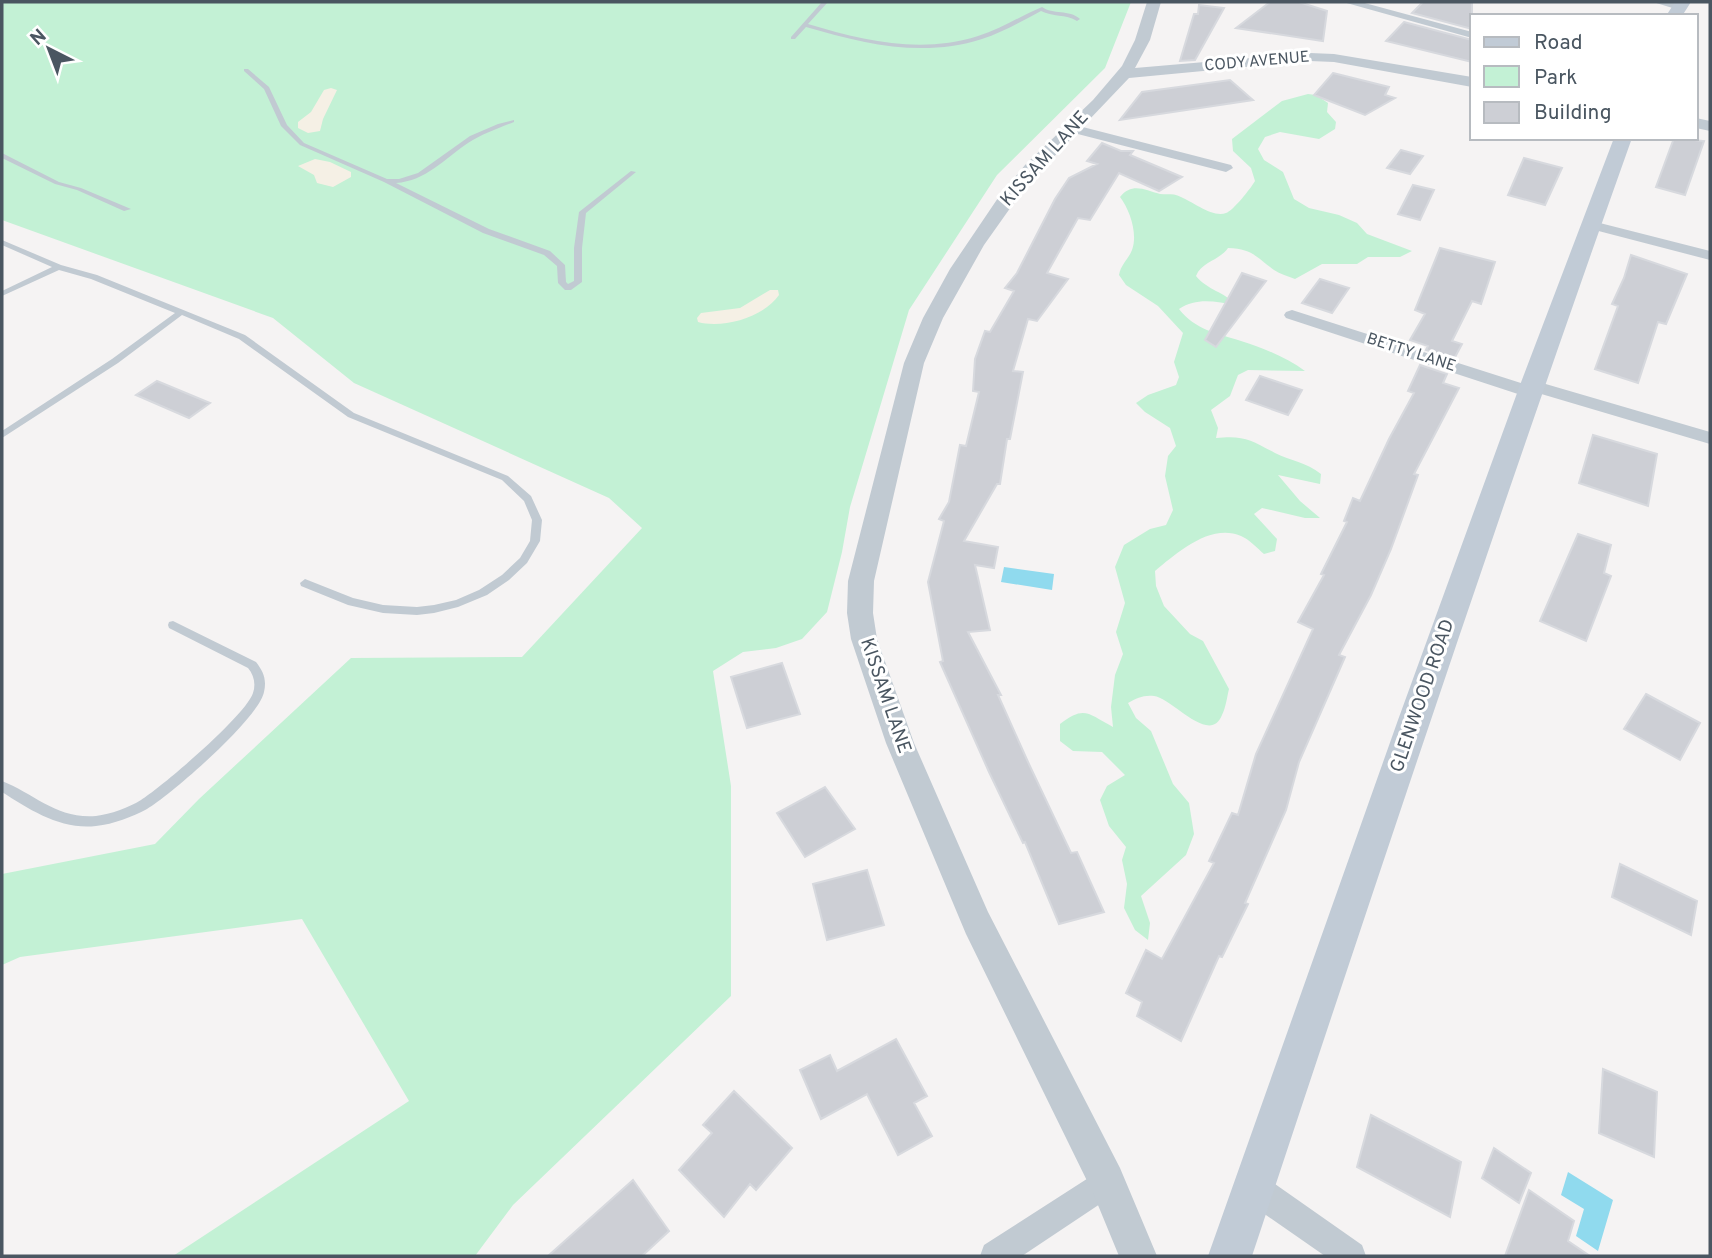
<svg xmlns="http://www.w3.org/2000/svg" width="1712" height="1258" viewBox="0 0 1712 1258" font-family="Overpass,sans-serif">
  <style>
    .green { fill: #c3f1d5 }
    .sand { fill: #f5f0e5 }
    .water { fill: #90daee }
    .building { fill: #cdcfd5; stroke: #d7d9de; stroke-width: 2 }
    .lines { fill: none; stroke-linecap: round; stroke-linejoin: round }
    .service { fill: #c1cad2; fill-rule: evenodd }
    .minor { fill: #c1cad2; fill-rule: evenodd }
    .tertiary { fill: #c1cad2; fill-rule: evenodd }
    .secondary { fill: #c1cbd6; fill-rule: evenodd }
    .labels { text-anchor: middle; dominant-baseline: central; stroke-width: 6; stroke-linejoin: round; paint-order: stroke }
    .far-street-label { font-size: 16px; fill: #4a5661; stroke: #fff }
    .street-label { font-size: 19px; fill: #4a5661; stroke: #fff }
  </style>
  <rect width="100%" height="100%" fill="#f5f3f3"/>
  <path class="green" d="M2,2H1131L1105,68L997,175L909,310L850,507L842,552L827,612L802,639L776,648L743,652L713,671L731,786V996L513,1205L475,1256H173L409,1101L302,919L20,957L2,965V874L155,844L199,799L351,658L522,657L642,528L609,498L354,383L273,318L2,220Z
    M1308,94L1316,95L1328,103L1327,112L1336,122L1335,129L1319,139L1280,132L1265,137L1258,149L1264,160L1283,172L1294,199L1309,208L1339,215L1357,223L1367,234L1412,251L1400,257H1368L1357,264H1322L1295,279C1288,276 1280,274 1274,270C1256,257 1253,249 1228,248C1219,261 1202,261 1196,276C1207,290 1225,292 1236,305C1216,302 1197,297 1179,309C1195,330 1217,333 1241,341C1263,348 1286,357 1305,371L1248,370L1238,375L1230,396L1211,410L1218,428L1216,438C1244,435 1251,440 1275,453C1291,461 1306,462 1321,474L1320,484L1278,475L1300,501L1320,518H1305L1262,508L1254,514L1277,539L1275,551L1264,554C1257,548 1249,539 1241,536C1210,523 1177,553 1155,571L1156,586L1164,606L1190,634L1203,641L1229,689C1227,697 1226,707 1222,715C1210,746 1172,698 1154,696C1143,695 1137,698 1128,703L1136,718L1151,731L1173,784L1189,803L1194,834L1186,855L1141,896L1150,923L1148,940L1135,930L1124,908L1127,884L1122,860L1126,847L1109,826L1100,800L1107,786L1125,775L1102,752L1073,751L1060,741V724C1085,705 1088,714 1113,727L1111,707L1115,675L1123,654L1116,632L1125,603L1115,567L1124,545L1150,529L1166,525L1173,510L1165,476L1168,456L1176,446L1170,428L1145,412L1136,403L1148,395L1176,385L1179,377L1174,362L1183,333L1158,306L1126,285L1119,275C1121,264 1128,260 1132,250C1138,234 1130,210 1120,197C1132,182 1145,190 1160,194C1167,195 1174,193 1181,197C1193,202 1213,218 1226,213C1233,211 1251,188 1255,181L1251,168L1233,151L1232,139L1282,101Z"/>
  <path class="sand" d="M331,88L337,90L323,119L320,131L308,133L298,128V122L311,112L324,90Z
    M315,159L330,162L351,172V177L333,187L317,183L314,175L298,166Z
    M770,290H778L779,295C764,317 723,329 698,322L697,318L701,313L740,308Z"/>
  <path class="water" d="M1004,567L1054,574L1052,590L1001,582Z
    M1568,1172L1613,1200L1598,1251L1576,1236L1584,1209L1561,1195Z"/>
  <path class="building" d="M1270,2H1299L1327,11L1323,41L1236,28Z
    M1423,2H1472V29L1412,13Z
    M1199,5L1224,8L1195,60L1180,61L1194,14H1198Z
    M1404,22L1472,40V62L1386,41Z
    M1333,73L1389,87L1385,95L1395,98L1365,115L1314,95Z
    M1230,80L1253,100L1120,120L1142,92Z
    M1674,138L1704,141L1685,195L1656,187Z
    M1102,143L1121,151H1133L1130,155L1182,177L1159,191L1119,173L1090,220L1078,218L1047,273L1068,279L1037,321L1028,319L1013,371L1023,372L1010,439H1007L1000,484H997L964,541L998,547L994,568L975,565L990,630L968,632L1001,695H998L1028,762L1071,853L1077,852L1104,912L1059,924L1025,842L1023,843L989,772L940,662L943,661L928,582L944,521L939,519L949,502L960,445L966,446L979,392L973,391L975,359L985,331L990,332L1014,291L1005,288L1017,273L1055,199L1069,178L1097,164L1087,161Z
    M1401,150L1423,156L1410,174L1387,168Z
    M1524,158L1562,168L1545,205L1508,195Z
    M1413,185L1434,190L1420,220L1398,214Z
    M1440,248L1495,262L1481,304L1472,301L1452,341L1462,344L1454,359L1426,350L1428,346L1410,340L1425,314L1415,310Z
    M1631,255L1687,274L1666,324L1658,322L1638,383L1595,369L1618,306L1612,304L1624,278Z
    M1242,273L1266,281L1216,347L1205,340Z
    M1320,279L1349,288L1332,313L1302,303Z
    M1420,365L1447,374L1443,383L1459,388L1414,474L1418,475L1391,549L1371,595L1339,655L1345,657L1299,762L1286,810L1245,903L1248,904L1222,957L1219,956L1181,1041L1137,1016L1142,1002L1126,993L1146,950L1162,959L1214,863L1209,861L1232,813L1238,815L1256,754L1313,629L1298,622L1324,575L1321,574L1347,522L1344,521L1353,498L1360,501L1389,439L1414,393L1408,391Z
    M1260,376L1302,390L1288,415L1246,400Z
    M157,381L210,403L189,418L136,395Z
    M1593,435L1657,454L1648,506L1579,483Z
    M1578,534L1611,545L1604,573L1611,576L1586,641L1540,621Z
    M782,663L800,714L747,728L731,677Z
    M1646,694L1700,723L1680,760L1624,729Z
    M825,787L855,829L805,857L777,813Z
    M1620,864L1697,901L1691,935L1612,897Z
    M867,870L884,925L827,940L813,884Z
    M896,1039L927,1096L914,1103L932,1136L898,1155L867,1094L821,1119L800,1070L830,1055L837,1071Z
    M1603,1069L1657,1092L1654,1157L1599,1133Z
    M734,1091L792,1148L756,1190L750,1184L724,1217L679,1170L712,1133L703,1125Z
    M1371,1115L1461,1162L1450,1217L1357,1167Z
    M1494,1148L1531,1173L1519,1203L1482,1178Z
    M633,1180L669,1231L642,1256H548Z
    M1529,1190L1574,1221L1568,1241L1590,1256H1505Z"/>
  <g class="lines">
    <path class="service" d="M822,2H828L808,24C864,41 921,54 978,36C1001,29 1020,16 1042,7C1053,15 1069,9 1080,19L1077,21C1066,14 1052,17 1041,11C1022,21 1003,32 982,39C923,58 864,44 806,27L795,39H791V37Z
      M244,69H248L269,87L287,125L304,143L387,179H399L418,173L470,136L498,124L514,120V122C499,128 482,134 468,143C444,159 426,181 396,183L489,229L550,251L565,265L566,282L568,284L574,281V248L579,212L631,171L636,172L586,213L582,248V282L571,290H565L558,283L557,266L544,255L483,233L384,182L300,145L281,126L264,89L244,71Z
      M2,153L59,182L81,188L131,209L124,211L77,190L55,184L2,158Z
      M2,240L61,265L97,275L245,335L354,413L508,476L531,496L542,520L540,541L527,563L509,580L487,595L458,607L434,613L417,615L383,613L348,605L301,586L300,583L305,579L353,598L383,605L417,607L434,605L456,600L479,590L502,575L520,558L530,541L532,520L524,501L502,480L348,417L239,339L182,315L118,363L2,438V431L112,359L175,313L91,279L59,270L2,296V291L52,267L2,245Z
      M173,621L256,662C263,671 267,679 264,692C259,718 172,794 147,809C132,817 114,824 96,826C61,830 30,810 2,792V781C35,794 56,819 96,816C111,814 128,808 141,800C163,786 246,715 253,693C256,684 254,675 248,668L169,628L168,625L169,622Z"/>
    <path class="minor" d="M1343,2H1361L1472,32V38Z
      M1653,2H1671L1685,7L1679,10Z
      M1071,124L1231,165L1233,168L1226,172L1066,131V125Z
      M1592,221L1710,251V260L1587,228L1585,225Z
      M1292,310L1524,384L1532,380L1710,432V444L1538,393L1530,397L1524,396L1286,318L1284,315L1286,312Z
      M1107,1166L1118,1170L1122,1181L1118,1192L1022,1256H980L984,1245Z
      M1254,1173L1265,1177L1362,1245L1366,1256H1325L1243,1199L1239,1188L1243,1177Z"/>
    <path class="tertiary" d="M1147,2H1161L1150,40L1135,68L1310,53L1334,54L1472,77V87L1334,62L1310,61L1129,78L1025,187L984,245L943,318L924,363L874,581L873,613L877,639L914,743L988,912L1120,1168L1157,1256H1119L1093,1193L966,934L886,743L851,639L847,613L848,581L904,363L923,318L950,269L998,198L1025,165L1093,100L1122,66L1135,40Z
      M1696,118L1710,121V131L1696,128Z"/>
    <path class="secondary" d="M1675,2H1691L1682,16H1666Z
      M1614,138H1632C1500,509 1376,882 1252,1256H1208L1398,720L1520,385Z"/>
  </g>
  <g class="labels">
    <g class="far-street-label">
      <text transform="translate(1257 62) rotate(-5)">CODY AVENUE</text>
      <text transform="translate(1411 353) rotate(18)">BETTY LANE</text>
    </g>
    <g class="street-label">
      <text transform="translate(1045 159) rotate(-48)">KISSAM LANE</text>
      <text transform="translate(885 696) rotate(71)">KISSAM LANE</text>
      <text transform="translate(1423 696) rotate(-71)">GLENWOOD ROAD</text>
    </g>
  </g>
  <rect width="1712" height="1258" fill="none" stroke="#4a5661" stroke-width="7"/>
  <rect x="1470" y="14" width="228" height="126" fill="#ffffff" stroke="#b7bbc0" stroke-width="2"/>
  <rect x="1484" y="37" width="35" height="10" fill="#c1cbd6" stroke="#b7bbc0" stroke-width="2"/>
  <text x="1534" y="49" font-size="21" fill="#4a5661">Road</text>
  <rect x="1484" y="66" width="35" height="21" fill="#c3f1d5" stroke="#b7bbc0" stroke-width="2"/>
  <text x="1534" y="84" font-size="21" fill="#4a5661">Park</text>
  <rect x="1484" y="102" width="35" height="21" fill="#cdcfd5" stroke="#b7bbc0" stroke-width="2"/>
  <text x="1534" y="119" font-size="21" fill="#4a5661">Building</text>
  <g transform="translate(49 49) rotate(318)" stroke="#ffffff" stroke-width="5" paint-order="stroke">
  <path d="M0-5L12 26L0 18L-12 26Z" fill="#4a5661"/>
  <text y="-10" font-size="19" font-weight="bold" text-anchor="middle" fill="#4a5661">N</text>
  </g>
</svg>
